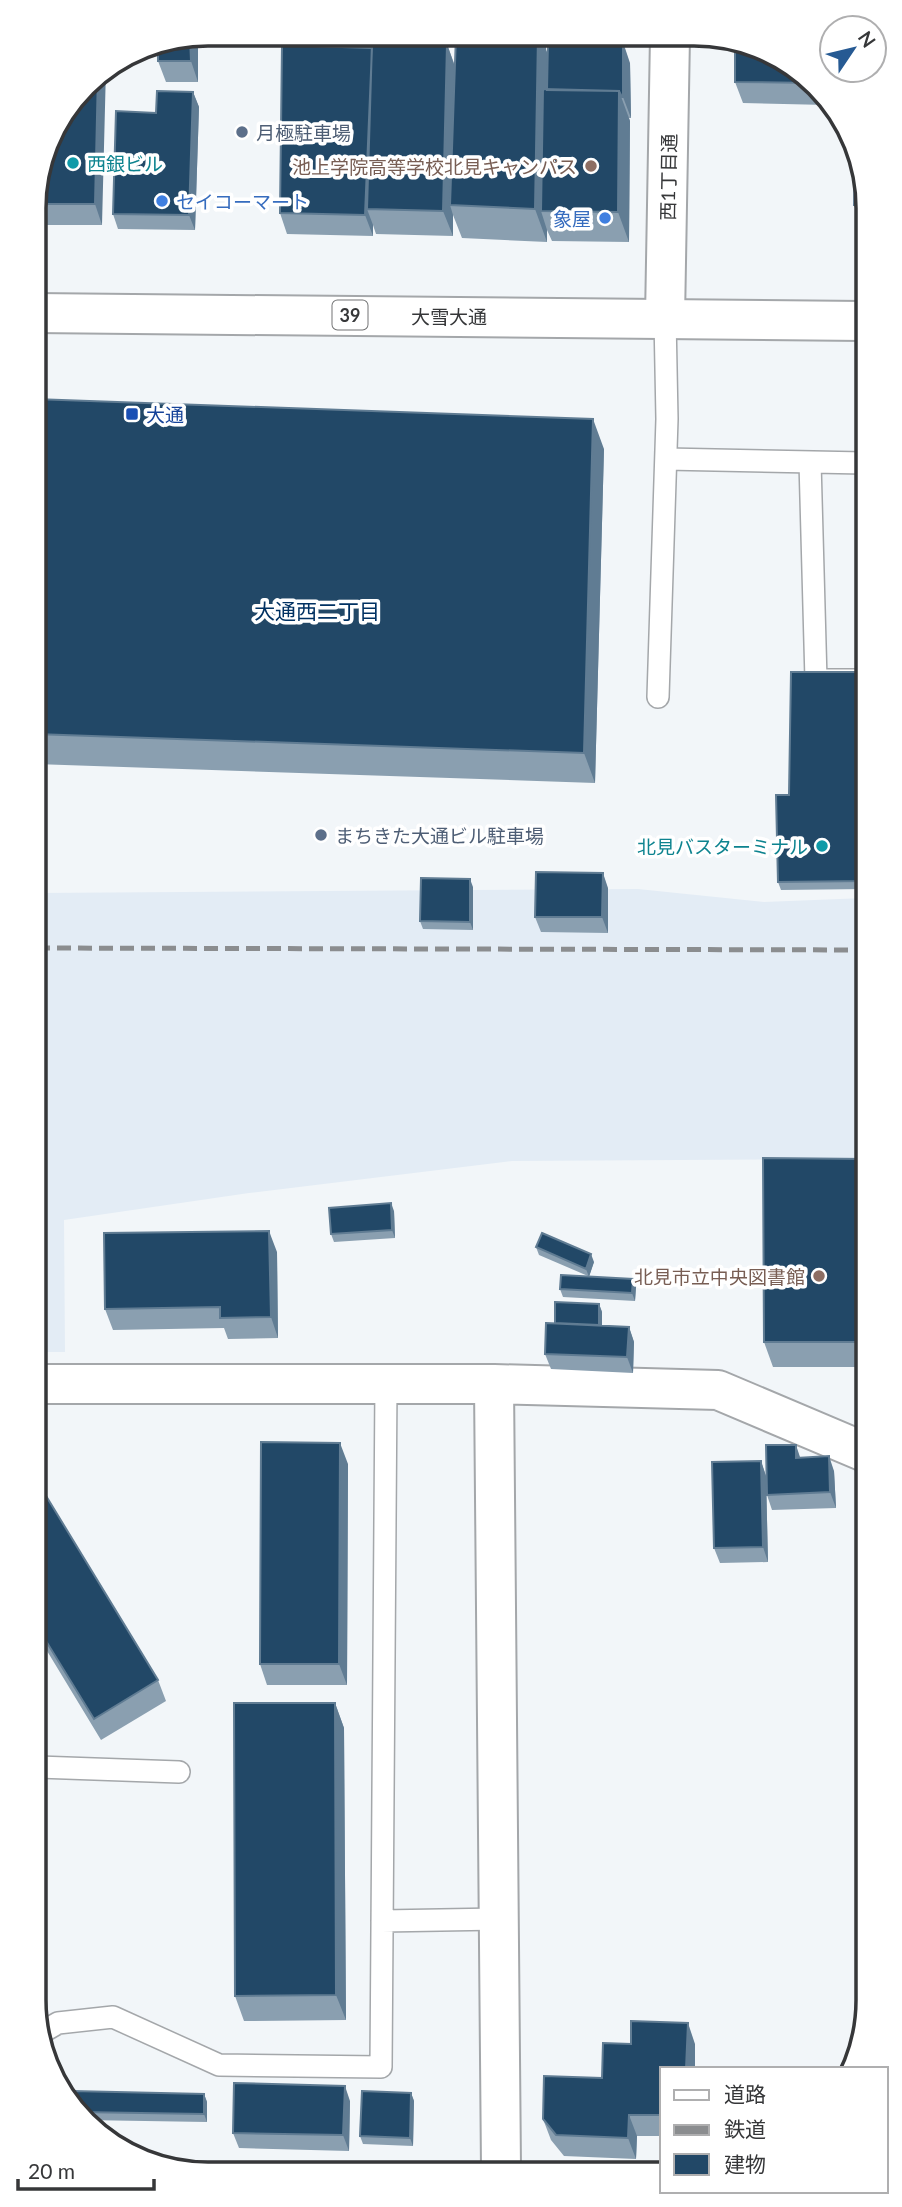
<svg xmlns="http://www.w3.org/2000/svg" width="902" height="2207" viewBox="0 0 902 2207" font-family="Lato,'Noto Sans JP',sans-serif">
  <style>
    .built { fill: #e3ecf5 }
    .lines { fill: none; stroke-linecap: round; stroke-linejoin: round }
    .lane-casing { stroke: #a4a7aa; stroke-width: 24 }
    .street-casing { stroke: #a4a7aa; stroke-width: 42 }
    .highway-casing { stroke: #a4a7aa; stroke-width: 42 }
    .lane { stroke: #fff; stroke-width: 21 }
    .street { stroke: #fff; stroke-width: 38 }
    .highway { stroke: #fff; stroke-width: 38 }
    .rail { stroke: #8b8d8f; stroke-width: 5; stroke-dasharray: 14 7; stroke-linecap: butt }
    .wall { fill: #8a9fb0 }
    .shaded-wall { fill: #607c93 }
    .building { fill: #224867; stroke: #607c93; stroke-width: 2 }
    .service-dot { fill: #5c6f8a; stroke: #fff; stroke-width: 2.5 }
    .culture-dot { fill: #0f9aa8; stroke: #fff; stroke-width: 2.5 }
    .education-dot { fill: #8d6e63; stroke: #fff; stroke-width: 2.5 }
    .shop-dot { fill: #3f7fe0; stroke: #fff; stroke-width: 2.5 }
    .transit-dot { fill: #1a4fb4; stroke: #fff; stroke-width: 2.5 }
    .labels { text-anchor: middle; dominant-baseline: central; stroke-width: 7; stroke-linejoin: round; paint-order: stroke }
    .shield { fill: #fff; stroke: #727374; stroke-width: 2 }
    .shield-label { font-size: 18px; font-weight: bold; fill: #363739 }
    .service-label { font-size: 19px; fill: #4e5e75; stroke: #fff; text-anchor: start }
    .culture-label { font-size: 19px; fill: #0d838f; stroke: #fff; text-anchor: start }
    .education-label { font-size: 19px; fill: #785e54; stroke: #fff; text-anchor: end }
    .street-label { font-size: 19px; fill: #363739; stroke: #fff }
    .shop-label { font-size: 19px; fill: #366cbe; stroke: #fff; text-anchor: start }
    .transit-label { font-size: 19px; fill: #164399; stroke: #fff; text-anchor: start }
    .neighbourhood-label { font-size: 21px; fill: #003162; stroke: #fff }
    .rim { fill: none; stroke: #363739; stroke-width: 3.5 }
  </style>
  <rect width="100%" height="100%" fill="#f2f6f9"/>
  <path class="built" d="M638,889L764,902L865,898L866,1159L512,1161L249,1193L64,1220L65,1352H37L36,893Z"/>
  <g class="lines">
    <defs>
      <path id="lane" d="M666,459L864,463
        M810,462L816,680H864
        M658,697L667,419L665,318
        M38,1767L179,1772
        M382,1921L499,1919
        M39,2034L58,2023L113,2017L219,2065L381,2067L386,1384"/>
      <path id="street" d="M665,318L670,36
        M37,1384H494L718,1390L867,1453
        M494,1384L501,2169"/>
      <path id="highway" d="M34,313L863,321"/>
    </defs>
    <use href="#lane" class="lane-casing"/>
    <use href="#street" class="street-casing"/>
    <use href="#highway" class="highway-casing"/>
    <use href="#lane" class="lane"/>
    <use href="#street" class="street"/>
    <use href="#highway" class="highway"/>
    <path class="rail" d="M36,948L865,950"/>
  </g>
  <path class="wall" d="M290,34H372V48L376,42L373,34L419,35V44H447L455,66L456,35H546V50L548,54L630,63L631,118H629L630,121L629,242L552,241L547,230V242L462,238L453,215V236L376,234L373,225V236L287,234L280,213L295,46Z
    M198,35V82H166L158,61V49H138L141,46Z
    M92,77L102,225H34V196Z
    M810,77L827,105L743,103L735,82Z
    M193,92L199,107L195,230L118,229L113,214L156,113Z
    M863,163V226H862L854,205Z
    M34,399L604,449L595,783L35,764Z
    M864,672L865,889L781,890L778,882L789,795Z
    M473,887V930L423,929L420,921Z
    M608,888V933L541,932L535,917Z
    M866,1159V1367H773L764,1342Z
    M394,1211L395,1238L334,1242L331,1234Z
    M536,1247L594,1262L589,1276L636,1287L635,1301L563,1297L560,1289L588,1276L539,1255Z
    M277,1252L278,1338L228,1339L224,1328L113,1330L105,1309Z
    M599,1304L602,1312V1326L629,1327L634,1342L633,1373L551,1369L545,1354L555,1324Z
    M800,1457L834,1471L836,1508L772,1510L767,1495Z
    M761,1461L766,1476L768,1562L720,1563L714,1548Z
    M348,1464L347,1685H267L260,1664Z
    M37,1481L158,1680L166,1701L101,1740L38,1636Z
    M335,1703L344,1728L346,2020L244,2021L235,1996Z
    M631,2044H695L662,2069V2136H637L636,2159L564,2156L551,2140L543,2119L602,2078Z
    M411,2093L414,2101L413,2146L363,2144L360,2136Z
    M204,2094L207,2102V2122L83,2120L72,2101Z
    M350,2101L349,2151L239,2148L233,2133Z"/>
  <path class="shaded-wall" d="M365,34H372L371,53Z
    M198,35V82L191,61L190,37Z
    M414,35H419V46Z
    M538,35H546V50L550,61L541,211L547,230V242L535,209Z
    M623,42L630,63L631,118L623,97Z
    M447,44L456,70L450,205L453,215V236L443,211Z
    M372,48L367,209L373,225V236L365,215Z
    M106,68L102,225L95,204L98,73Z
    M619,91L630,121L629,242L618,212Z
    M193,92L199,107L195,230L189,215Z
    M593,419L604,449L595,783L584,753Z
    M603,873L608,888V933L602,917Z
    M470,879L473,887V930L470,922Z
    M391,1203L394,1211L395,1238L392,1230Z
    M269,1231L277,1252L278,1338L271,1317Z
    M591,1254L594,1262L589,1277L586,1269Z
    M633,1279L636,1287L635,1301L632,1293Z
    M599,1304L602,1312V1333L599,1325Z
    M629,1327L634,1342L633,1373L627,1357Z
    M340,1443L348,1464L347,1685L339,1664Z
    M796,1445L801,1460L796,1458Z
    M829,1456L834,1471L836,1508L830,1492Z
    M761,1461L766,1476L768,1562L763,1547Z
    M335,1703L344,1728L346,2020L336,1995Z
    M688,2023L695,2044V2069H686Z
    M345,2086L350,2101L349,2151L343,2135Z
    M411,2093L414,2101L413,2146L410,2138Z
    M204,2094L207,2102V2122L204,2114Z
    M629,2115L637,2136L636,2159L628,2138Z"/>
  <path class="building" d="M456,35H538L535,209L450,205Z
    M190,37L191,61H158V43Z
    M548,40L623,42V97H622L619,91L547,90Z
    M735,40L810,77L814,83L735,82Z
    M372,42L447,44L443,211L367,209Z
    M282,45L372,48L365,215L280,213Z
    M98,73L95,204H34V196L51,131L92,77Z
    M543,89L619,91L618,212L541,211Z
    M157,91L193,92L189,215L113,214L116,111L156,113Z
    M855,150L863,163V205H854Z
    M34,399L593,419L584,753L35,734Z
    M791,672H864L865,881L778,882L776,795H789Z
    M536,872L603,873L602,917H535Z
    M421,878L470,879V922L420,921Z
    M763,1158L866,1159V1342H764Z
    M391,1203L392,1230L331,1234L329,1208Z
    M269,1231L271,1317L220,1318V1307L105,1309L104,1233Z
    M542,1233L591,1254L586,1269L536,1247Z
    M561,1275L633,1279L632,1293L560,1289Z
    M555,1302L599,1304V1325L555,1323Z
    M546,1323L629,1327L627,1357L545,1354Z
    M261,1442L340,1443L339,1664H260Z
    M766,1445H796V1458L829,1456L830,1492L767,1495Z
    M761,1461L763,1547L714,1548L712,1462Z
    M37,1481L158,1680L94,1719L38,1628Z
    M234,1703H335L336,1995L235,1996Z
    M631,2021L688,2023L686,2069H662V2115H629L628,2138L556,2135L543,2119L544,2076L602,2078L603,2043L631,2044Z
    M234,2083L345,2086L343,2135L233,2133Z
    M72,2091L204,2094V2114L78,2112L72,2101Z
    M362,2091L411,2093L410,2138L360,2136Z"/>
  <g class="service-dot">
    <circle cx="242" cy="132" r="7"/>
    <circle cx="321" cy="835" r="7"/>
  </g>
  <g class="culture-dot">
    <circle cx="73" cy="163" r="7"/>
    <circle cx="822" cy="846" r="7"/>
  </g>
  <g class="education-dot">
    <circle cx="591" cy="166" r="7"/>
    <circle cx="819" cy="1276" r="7"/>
  </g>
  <g class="shop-dot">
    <circle cx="162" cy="201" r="7"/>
    <circle cx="605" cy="218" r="7"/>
  </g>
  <rect class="transit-dot" x="125" y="407" width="14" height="14" rx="3.5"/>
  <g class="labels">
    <rect class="shield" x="332.5" y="300.5" width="35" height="29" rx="5"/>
    <g class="shield-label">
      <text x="350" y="315">39</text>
    </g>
    <g class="service-label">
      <text x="256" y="132">月極駐車場</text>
      <text x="335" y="835">まちきた大通ビル駐車場</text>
    </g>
    <g class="culture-label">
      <text x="87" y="163">西銀ビル</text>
      <text x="808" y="846" text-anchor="end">北見バスターミナル</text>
    </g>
    <g class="education-label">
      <text x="577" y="166">池上学院高等学校北見キャンパス</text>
      <text x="805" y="1276">北見市立中央図書館</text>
    </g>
    <g class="street-label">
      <text transform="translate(668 177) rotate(-89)">西1丁目通</text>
      <text x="449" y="316">大雪大通</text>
    </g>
    <g class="shop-label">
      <text x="176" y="201">セイコーマート</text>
      <text x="591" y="218" text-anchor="end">象屋</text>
    </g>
    <g class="transit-label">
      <text x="146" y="414">大通</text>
    </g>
    <g class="neighbourhood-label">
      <text x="317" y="610">大通西二丁目</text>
    </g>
  </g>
  <path d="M0 0H902V2207H0ZM208 46H694A162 162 0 0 1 856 208V2000A162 162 0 0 1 694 2162H208A162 162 0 0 1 46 2000V208A162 162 0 0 1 208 46Z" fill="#fff" fill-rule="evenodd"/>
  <path class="rim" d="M208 46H694A162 162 0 0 1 856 208V2000A162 162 0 0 1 694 2162H208A162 162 0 0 1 46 2000V208A162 162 0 0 1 208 46Z"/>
  <rect x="660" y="2067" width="228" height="126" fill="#ffffff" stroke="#afafb0" stroke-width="2"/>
  <rect x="674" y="2090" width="35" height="10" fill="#ffffff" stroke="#afafb0" stroke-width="2"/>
  <text x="724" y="2102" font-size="21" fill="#363739">道路</text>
  <rect x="674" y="2125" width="35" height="10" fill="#8b8d8f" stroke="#afafb0" stroke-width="2"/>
  <text x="724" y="2137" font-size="21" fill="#363739">鉄道</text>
  <rect x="674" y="2154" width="35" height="21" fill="#224867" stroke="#afafb0" stroke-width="2"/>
  <text x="724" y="2172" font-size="21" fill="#363739">建物</text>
  <g transform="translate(853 49) rotate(55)"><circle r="33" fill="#ffffff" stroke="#afafb0" stroke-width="2"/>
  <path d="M0-5L12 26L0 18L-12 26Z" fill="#265a93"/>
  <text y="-10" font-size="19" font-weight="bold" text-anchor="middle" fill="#363739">N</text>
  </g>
  <path d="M18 2179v10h136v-10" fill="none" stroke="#363739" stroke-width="3.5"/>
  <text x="28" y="2179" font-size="21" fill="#363739" stroke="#ffffff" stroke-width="5" paint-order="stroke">20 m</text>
</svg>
